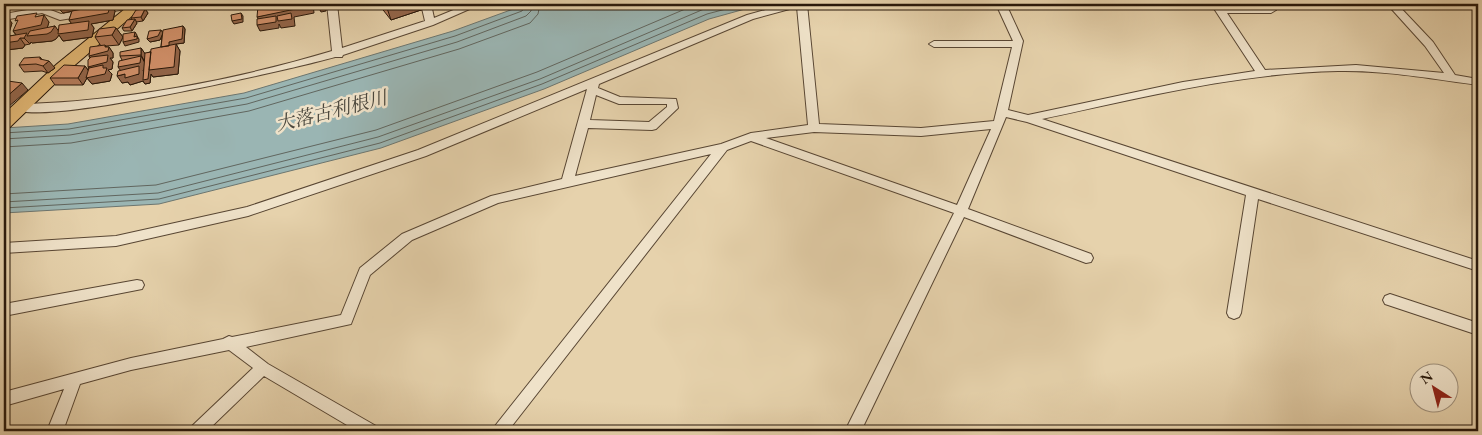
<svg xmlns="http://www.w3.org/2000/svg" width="1482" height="435" viewBox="0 0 1482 435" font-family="'EB Garamond','Noto Serif JP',serif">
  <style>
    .water { fill: #9ab5b3; stroke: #6c7670 }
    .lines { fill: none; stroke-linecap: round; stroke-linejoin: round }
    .shore { stroke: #61665f; stroke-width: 1 }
    .minor-casing { stroke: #584633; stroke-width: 2 }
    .primary-casing { stroke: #28180b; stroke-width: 2 }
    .minor { fill: #efe2c9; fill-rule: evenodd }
    .primary { fill: #e3b976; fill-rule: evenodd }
    .wall { fill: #b67e5e; stroke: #28180b }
    .shaded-wall { fill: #94674c; stroke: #28180b }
    .building { fill: #d4936d; stroke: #28180b }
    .labels { text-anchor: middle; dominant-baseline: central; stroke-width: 5; stroke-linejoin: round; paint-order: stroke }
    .water-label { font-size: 19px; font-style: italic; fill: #4a473d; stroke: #efe2c9 }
  </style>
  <rect width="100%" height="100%" fill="#e6d2ac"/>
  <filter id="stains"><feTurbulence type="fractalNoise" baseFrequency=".004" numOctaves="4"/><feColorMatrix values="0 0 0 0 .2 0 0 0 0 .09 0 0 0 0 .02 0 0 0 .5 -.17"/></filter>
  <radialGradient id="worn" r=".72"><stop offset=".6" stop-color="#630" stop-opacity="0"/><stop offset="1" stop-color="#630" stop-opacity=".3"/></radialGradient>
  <path class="water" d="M527,4H763L709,19L544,89L381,148L159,204L4,213V128L68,124L244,93L453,31Z"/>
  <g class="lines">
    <path class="shore" d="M4,133L69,129L246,98L455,36L522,11L526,4
      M4,139L70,135L247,104L457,42L526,16L531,11L532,4
      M4,147L71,143L249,111L459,49L530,23L538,14L540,4
      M4,194L156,185L376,130L537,72L697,4
      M4,202L158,193L378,137L540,79L704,9L722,4
      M4,208L159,199L380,143L542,84L707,14L745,4"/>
    <defs>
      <path id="minor" d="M39,4H49L48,9L61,14L122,4H143L138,7L60,20L42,13L4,20V14L39,8Z
        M327,4H337L342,48L425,21L421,4H431L434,18L468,4H481L433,25L343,55L342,57H335C297,68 32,129 14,108L19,104C119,102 236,80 332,51Z
        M787,4H807L819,124L921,128L994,121L1012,47H934L929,44L934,41H1013L996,4H1006L1023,41L1008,110L1028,115L1183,82L1255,71L1211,4H1221L1223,7L1274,8L1276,10L1271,13H1227L1265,70L1356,65L1444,73L1425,46L1387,4H1397L1433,42L1455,75L1478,79V85C1432,79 1386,70 1338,71C1238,73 1140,98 1042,119L1478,261V271L1258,199L1241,313L1239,317L1234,319L1229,317L1227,313L1246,195L1027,122L1006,117L968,209L1091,254L1093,258L1091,262L1086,263L964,217L861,431H845L954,213L751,141L727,150L508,431H491L711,154L498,203L412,240L370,275L351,324L246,347L268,364L376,426L379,431H357L264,376L207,431H189L192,426L253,368L229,350L131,370L80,384L63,431H47L64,389L4,406V392L131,358L223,339L229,336L232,337L341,315L360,268L402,234L491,196L562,179L587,89L426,156L248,216L116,246L4,253V243L116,236L247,207L418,150L747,15ZM797,7L808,125L751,133L721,144L575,176L588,128L652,130L656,129L678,108L676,99L620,97L598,88L599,84L753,19ZM596,95L619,104H667V107L649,122L590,120ZM991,129L957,205L766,138L814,132L921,136Z
        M137,280L142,281L144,285L142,289L137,290L4,316V304Z
        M1390,294L1478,323V335L1385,304L1383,300L1385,296Z"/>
      <path id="primary" d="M131,4H146L69,70L10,127L4,129V114L57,64Z"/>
    </defs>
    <use href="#minor" class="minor-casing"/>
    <use href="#primary" class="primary-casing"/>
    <use href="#minor" class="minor"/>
    <use href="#primary" class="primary"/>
  </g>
  <path class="wall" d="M51,4H74H72L74,7L73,11L111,4L115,11L113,20L91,24L94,28L92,37L63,41L59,35L56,39L52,41L32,43L31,42L30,44L25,45L23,48L6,50L4,48V17L12,23L8,36L16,35L13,31L39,16L49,22L47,28L55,26L58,32L72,24L69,20L72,11L63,13L61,6L54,8Z
    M373,4H439L391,20L380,6L376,7Z
    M145,9L148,13L143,21L136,22L137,23L132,31H124L122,28L132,20L131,18Z
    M183,26L185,29L184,43L176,44L180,51L178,74L153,77L151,74L150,83L145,84L143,81L130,85L128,82L122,83V60L120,56L141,48L145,54L161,47L162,35L160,40L150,42L161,30L162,32Z
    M116,28L123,37L119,45L106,46V47H109L113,53V58H110L113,62L112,69L108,70L112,74L110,81L92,84L87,78L83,85H55L50,78L85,66L88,70L90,58L89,56L101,46L95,37Z
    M43,60L55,68L48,73L42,71L24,72L19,65Z"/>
  <path class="shaded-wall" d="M51,4H74H72L74,7L73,11L63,13L60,10L71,4L54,8Z
    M76,4H95L92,8L80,9Z
    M111,4L115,11L113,20L91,24L94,28L92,37L63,41L59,35L56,39L52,41L32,43L31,42L30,44L24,38H19L13,31L44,15L49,22L46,32L55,26L60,33L74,27L69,20Z
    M159,4H184L155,8L152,5Z
    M310,4H313L314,13L294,17L295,26L281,28L279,24V28L260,31L257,25L261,24L257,17Z
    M324,4H326V11L321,12L319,8Z
    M375,4H379L380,6L376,7Z
    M399,4H439L391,20L387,8Z
    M145,9L148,13L143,21L141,17Z
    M241,13L243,16V22L234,24L232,21Z
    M7,16L12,23L6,42L4,43V26Z
    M135,19L137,23L132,31L130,27Z
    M183,26L185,29L184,43L176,44L180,51L178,74L153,77L151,74L150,83L145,84L143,81L130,85L128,82L122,83L117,76L125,74H139H123L118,67L141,56L145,63L144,70H143L144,73L151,52L163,54L169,42Z
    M116,28L123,37L119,45L112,35Z
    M161,30L163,33L160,40L150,42L147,39Z
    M135,32L137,35V39V36L139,39V42L125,46L123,42L134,37Z
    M20,38L25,45L23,48L6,50L4,48V43Z
    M105,45L108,50L109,47L113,53V58H110L113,62L112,69L108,70L112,74L110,81L92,84L87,78L83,85L78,78L85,66L90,73H93L88,67L94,63L89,56L105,47Z
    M141,48L146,55L145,62L141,55Z
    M40,57L46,64L49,61L55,68L48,73L43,66L40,59Z
    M4,79L11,88L4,96Z
    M22,83L28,90L8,107L4,109V99Z"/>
  <path class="building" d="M69,4H71V8L60,10L61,5Z
    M111,4L108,13L69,20L72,11Z
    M269,4H310V6L257,17L258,6Z
    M319,4H324L325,7L319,8Z
    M383,4H399L387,8Z
    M145,9L141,17L131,18L136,10Z
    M37,13L35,17L44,15L41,25L13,31L18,20L15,21L17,16Z
    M241,13L242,19L232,21L231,15Z
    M291,13L292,19L278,21L277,16Z
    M7,16L4,26V17Z
    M276,16V22L257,25V19Z
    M135,19L130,27L122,28L127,20Z
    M89,21L88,30L58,34L59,25Z
    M55,26L51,32L47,34L27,36L30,31Z
    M183,26L182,39L169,42V46L161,47L163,30Z
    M114,27L116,28L112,35L95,37L99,29Z
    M161,30L158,36L147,39L149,31Z
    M135,32L134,37L137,36V39L123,42V34Z
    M27,33L24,38H20L18,41L4,43V37Z
    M176,44L174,67L149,70L151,49Z
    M105,45V47H109L108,51L89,56L90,47Z
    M141,48V55L120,56V52Z
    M151,52L148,79L143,80L145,53Z
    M108,55L107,62L88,67V60L91,57Z
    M141,56L140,63L118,67L119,61Z
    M40,57V59L49,61L43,66L36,64L19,65L24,58Z
    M64,65L85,66L78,78H50Z
    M103,65V68H107L105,74L86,78L89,68Z
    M139,66V74L125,78V74L117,76L118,71Z
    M8,81L22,83L4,99V85Z"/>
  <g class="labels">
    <g class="water-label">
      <text transform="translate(331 111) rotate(-14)">大落古利根川</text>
    </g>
  </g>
  <rect width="1482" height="435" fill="none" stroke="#e6d2ac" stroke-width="20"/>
  <rect x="5" y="5" width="1472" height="425" fill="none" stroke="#28180b" stroke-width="2.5"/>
  <rect x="10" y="10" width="1462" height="415" fill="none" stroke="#28180b"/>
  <g transform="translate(1434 388) rotate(324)"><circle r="24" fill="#efe2c9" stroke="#9f917d"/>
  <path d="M0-4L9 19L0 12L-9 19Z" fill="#8f2418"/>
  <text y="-8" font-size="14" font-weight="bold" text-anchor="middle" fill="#28180b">N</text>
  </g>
  <rect width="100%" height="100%" filter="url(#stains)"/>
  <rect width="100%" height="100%" fill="url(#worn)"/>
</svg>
